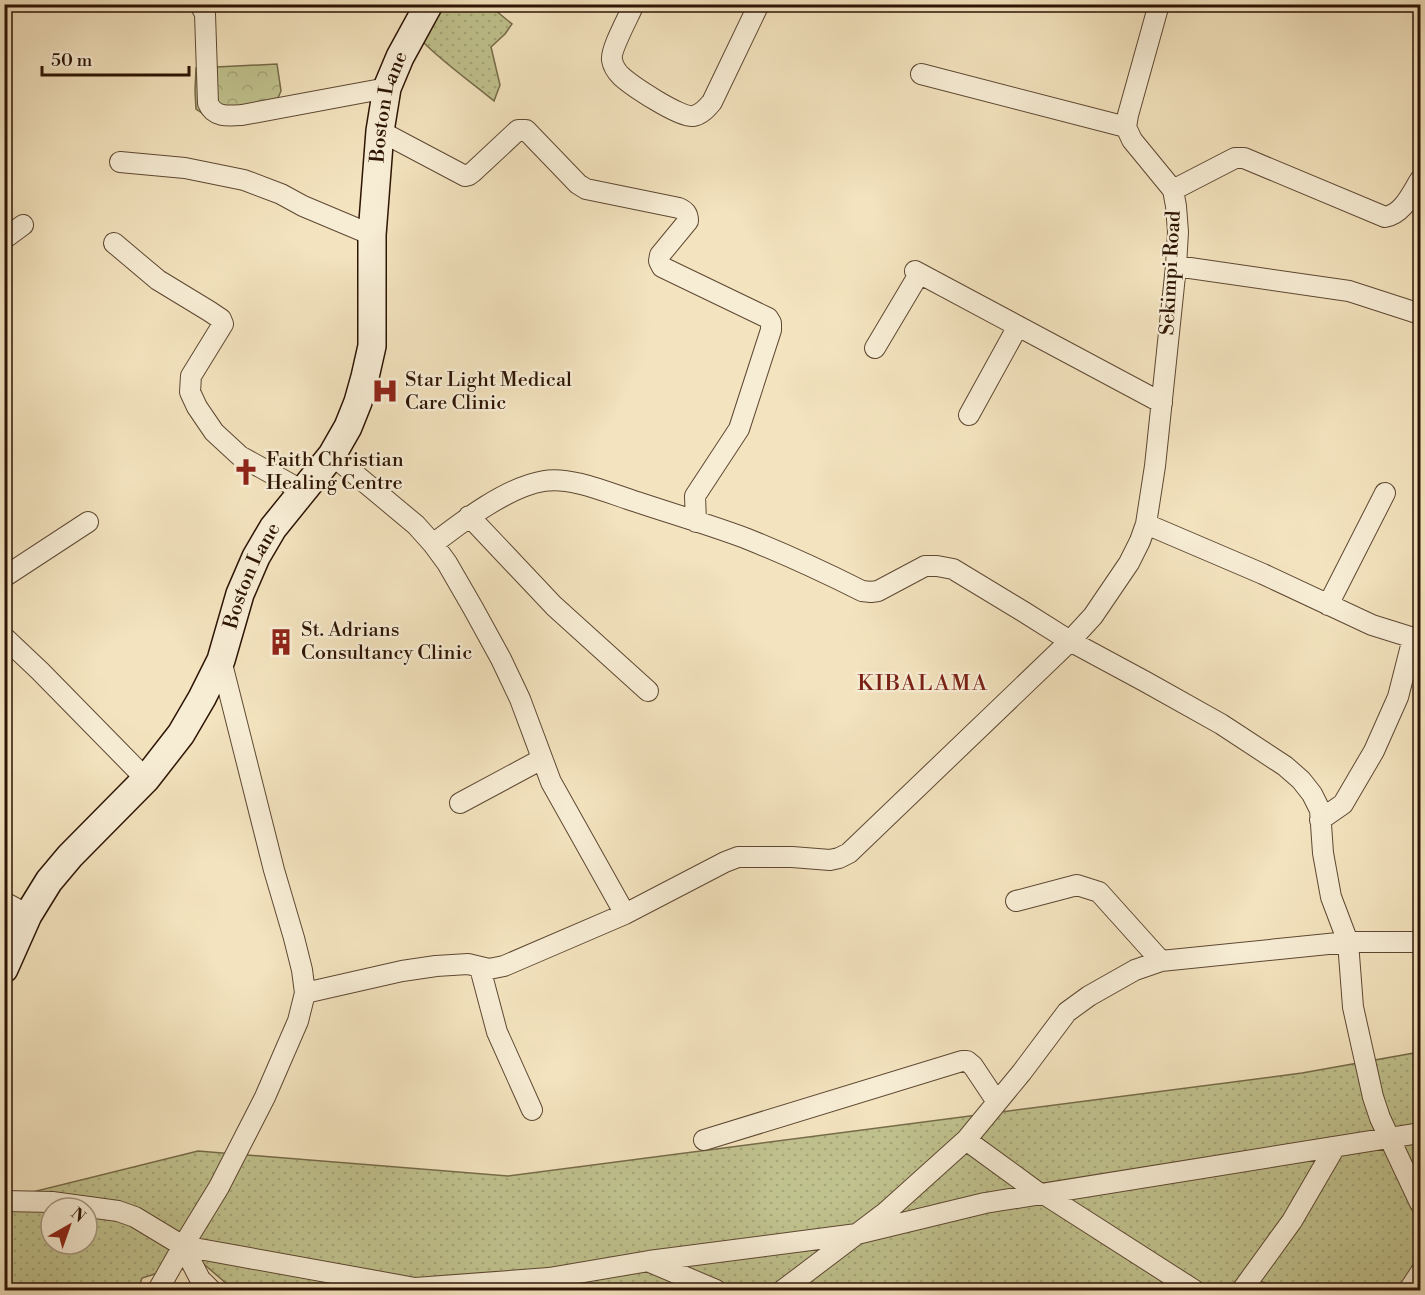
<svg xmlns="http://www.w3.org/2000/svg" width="1425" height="1295" viewBox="0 0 1425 1295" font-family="'Libre Bodoni',serif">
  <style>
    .grass { fill: url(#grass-dots); stroke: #766b49; stroke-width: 1.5; fill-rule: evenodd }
    .forest { fill: url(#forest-crowns); stroke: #766b49; stroke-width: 1.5 }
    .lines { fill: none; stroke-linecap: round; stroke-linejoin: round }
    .street-casing { stroke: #5e4832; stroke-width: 22 }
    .secondary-casing { stroke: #2d1404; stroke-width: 30 }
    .street { stroke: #f7edd5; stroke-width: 20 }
    .secondary { stroke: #f7edd5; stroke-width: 27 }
    .labels { text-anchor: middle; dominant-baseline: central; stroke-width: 4.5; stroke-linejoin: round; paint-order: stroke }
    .street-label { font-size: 20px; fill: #2d1404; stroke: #f7edd5 }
    .poi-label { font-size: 20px; fill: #2d1404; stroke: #f7edd5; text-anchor: start }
    .quarter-label { font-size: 22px; letter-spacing: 1.5px; fill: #7a1f14; stroke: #f7edd5 }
  </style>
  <defs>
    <pattern id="grass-dots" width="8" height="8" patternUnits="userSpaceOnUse" patternTransform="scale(1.5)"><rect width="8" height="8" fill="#c0c28e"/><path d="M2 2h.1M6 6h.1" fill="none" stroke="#a5a679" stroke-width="1.8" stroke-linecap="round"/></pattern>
    <pattern id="forest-crowns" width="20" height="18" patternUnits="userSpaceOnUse" patternTransform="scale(1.5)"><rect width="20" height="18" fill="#c0c28e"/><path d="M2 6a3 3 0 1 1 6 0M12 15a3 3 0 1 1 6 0" fill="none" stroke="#a5a679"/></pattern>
  </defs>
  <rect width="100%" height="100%" fill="#f3e3be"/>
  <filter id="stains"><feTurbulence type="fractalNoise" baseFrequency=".00333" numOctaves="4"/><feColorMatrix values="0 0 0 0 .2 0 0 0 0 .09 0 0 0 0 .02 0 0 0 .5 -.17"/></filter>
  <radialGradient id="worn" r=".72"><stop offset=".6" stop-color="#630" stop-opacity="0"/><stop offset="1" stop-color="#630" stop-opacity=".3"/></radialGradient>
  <path class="grass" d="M443,5H489L512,24L505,34L491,47L500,85L494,101C470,81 445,64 423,42Z
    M1420,1052V1276L1395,1290H1292L1248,1278L1228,1290H1051L1046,1285L972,1290H234L199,1260L142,1278L138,1290H5L4,1199L198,1151L508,1176L1302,1073ZM51,1208H87V1244H51Z"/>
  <path class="forest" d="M277,64L281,91L278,98L238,111L205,115L196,109L195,91L196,68Z"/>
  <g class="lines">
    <defs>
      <path id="street" d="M200,4L205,14L208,103C214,118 229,116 242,115L387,88
        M634,4C629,16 610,50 612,60C613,66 617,72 621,76C632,86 680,118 693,116C701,115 707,108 712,102L759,4
        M921,74L1126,127
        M380,131L465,176L469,175L473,172L518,130H526L578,184L586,189L679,208C685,211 688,213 688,221L660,255L659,261L662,267L768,318L771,323V330L739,429L695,496L696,522
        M120,162L185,168L244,180L281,194L303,206L372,235
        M1173,190L1235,158H1244L1385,217C1403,214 1411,194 1420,180
        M4,239L23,225
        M114,243L158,280L209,311L221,319L223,324L191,376L190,392L197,407L214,432L240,456L303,491
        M1176,266L1349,291L1420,314
        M915,271L1162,403
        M875,348L919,274
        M969,415L1018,326
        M332,455L416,525L433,544C463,521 507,487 544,481C571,476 611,494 637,502C673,514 710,525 745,538C785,554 824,572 862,591L871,592L878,591L925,566H937L953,569L1024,612L1070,641L1146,682L1221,724L1285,766L1301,780L1312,794L1320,810L1323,853L1331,897L1348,942L1353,1007L1373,1097L1380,1118L1420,1203
        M469,516L554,606L648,691
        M1146,524L1263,574L1372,625L1420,640
        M433,544L447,563L473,608L501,659L520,699L551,782L625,914
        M4,577L88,522
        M1328,605L1385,493
        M4,637L40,671L146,779
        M460,803L542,759
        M1320,820L1343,804L1374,751L1398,697L1413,638
        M1016,901L1077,885L1099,892L1161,961
        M4,902L28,915
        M480,968L497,1032L532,1110
        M305,993L402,971L436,966L468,964L489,969L504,966L625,914L725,862L738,857H792L830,860L839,858L849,853L1070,641L1093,616L1129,563L1140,541L1146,524L1155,466L1176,266L1178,232L1176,206L1173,190L1132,140L1126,127L1128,115L1159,4
        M704,1140L962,1061H967L973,1066L997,1102
        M966,1140L1040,1194
        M1044,1194L1194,1290
        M4,1201L52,1202L118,1211L135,1217L183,1246L200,1279L211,1290
        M183,1246L415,1288L549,1278L649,1261L857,1234L985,1203L1420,1133
        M650,1262L716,1290
        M158,1290L183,1246L219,1187L265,1097L298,1021L305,993L302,970L294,938L274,870L221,660
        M783,1290L886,1212L966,1140L1022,1072L1067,1012L1089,996L1135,970L1161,961L1348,942H1420
        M1242,1290L1292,1221L1335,1147
        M1409,1290L1420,1273"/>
      <g id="secondary">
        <path id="s1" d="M4,969L28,915L49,881L70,856L146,779L181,734L202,698L221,660L240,594L256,557L273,528L332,455L348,427L358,402L365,377L372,346V235L380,131L387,88L400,57L429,4"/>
      </g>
    </defs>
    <use href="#street" class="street-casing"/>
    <use href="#secondary" class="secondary-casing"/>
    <use href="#street" class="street"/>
    <use href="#secondary" class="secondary"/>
  </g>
  <defs>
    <symbol id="hospital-bare" viewBox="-9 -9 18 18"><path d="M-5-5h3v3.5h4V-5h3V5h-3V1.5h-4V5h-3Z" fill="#8f2418" stroke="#f7edd5" stroke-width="2.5" paint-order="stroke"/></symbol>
    <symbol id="church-bare" viewBox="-9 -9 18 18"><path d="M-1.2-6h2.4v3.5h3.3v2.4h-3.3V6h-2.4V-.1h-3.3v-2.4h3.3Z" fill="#8f2418" stroke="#f7edd5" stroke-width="2.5" paint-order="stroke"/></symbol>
    <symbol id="building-bare" viewBox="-9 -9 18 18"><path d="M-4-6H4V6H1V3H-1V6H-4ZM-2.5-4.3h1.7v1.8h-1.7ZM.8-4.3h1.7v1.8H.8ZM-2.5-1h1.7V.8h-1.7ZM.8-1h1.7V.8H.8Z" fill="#8f2418" stroke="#f7edd5" stroke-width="2.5" paint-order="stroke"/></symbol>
  </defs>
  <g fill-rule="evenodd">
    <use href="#hospital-bare" x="366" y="372" width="38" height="38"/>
    <use href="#church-bare" x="227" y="453" width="38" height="38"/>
    <use href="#building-bare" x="262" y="623" width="38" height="38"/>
  </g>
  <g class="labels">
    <g class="street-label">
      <text stroke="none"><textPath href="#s1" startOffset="975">Boston Lane</textPath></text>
      <text transform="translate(1171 273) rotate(-87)">Sekimpi Road</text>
      <text stroke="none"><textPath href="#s1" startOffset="471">Boston Lane</textPath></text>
    </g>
    <g class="poi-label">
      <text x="405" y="380">Star Light Medical<tspan x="405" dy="23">Care Clinic</tspan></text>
      <text x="266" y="460">Faith Christian<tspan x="266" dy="23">Healing Centre</tspan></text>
      <text x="301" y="630">St. Adrians<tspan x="301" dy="23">Consultancy Clinic</tspan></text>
    </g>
    <g class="quarter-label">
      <text x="923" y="683">KIBALAMA</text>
    </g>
  </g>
  <rect width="1425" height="1295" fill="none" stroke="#f3e3be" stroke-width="24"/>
  <rect x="6" y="6" width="1413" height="1283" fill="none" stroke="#2d1404" stroke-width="3"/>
  <rect x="12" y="12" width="1401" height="1271" fill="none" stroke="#2d1404" stroke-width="1.5"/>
  <g transform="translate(69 1226) rotate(40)"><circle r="28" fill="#f7edd5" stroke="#a69681" stroke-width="1.5"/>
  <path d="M0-4.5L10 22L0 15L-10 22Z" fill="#8f2418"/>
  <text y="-9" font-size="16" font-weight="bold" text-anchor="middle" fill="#2d1404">N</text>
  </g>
  <path d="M42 66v9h147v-9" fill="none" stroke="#2d1404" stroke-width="3"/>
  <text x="51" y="66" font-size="18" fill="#2d1404" stroke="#f7edd5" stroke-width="4.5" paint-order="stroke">50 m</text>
  <rect width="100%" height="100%" filter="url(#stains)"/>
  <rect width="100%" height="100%" fill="url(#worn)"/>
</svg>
